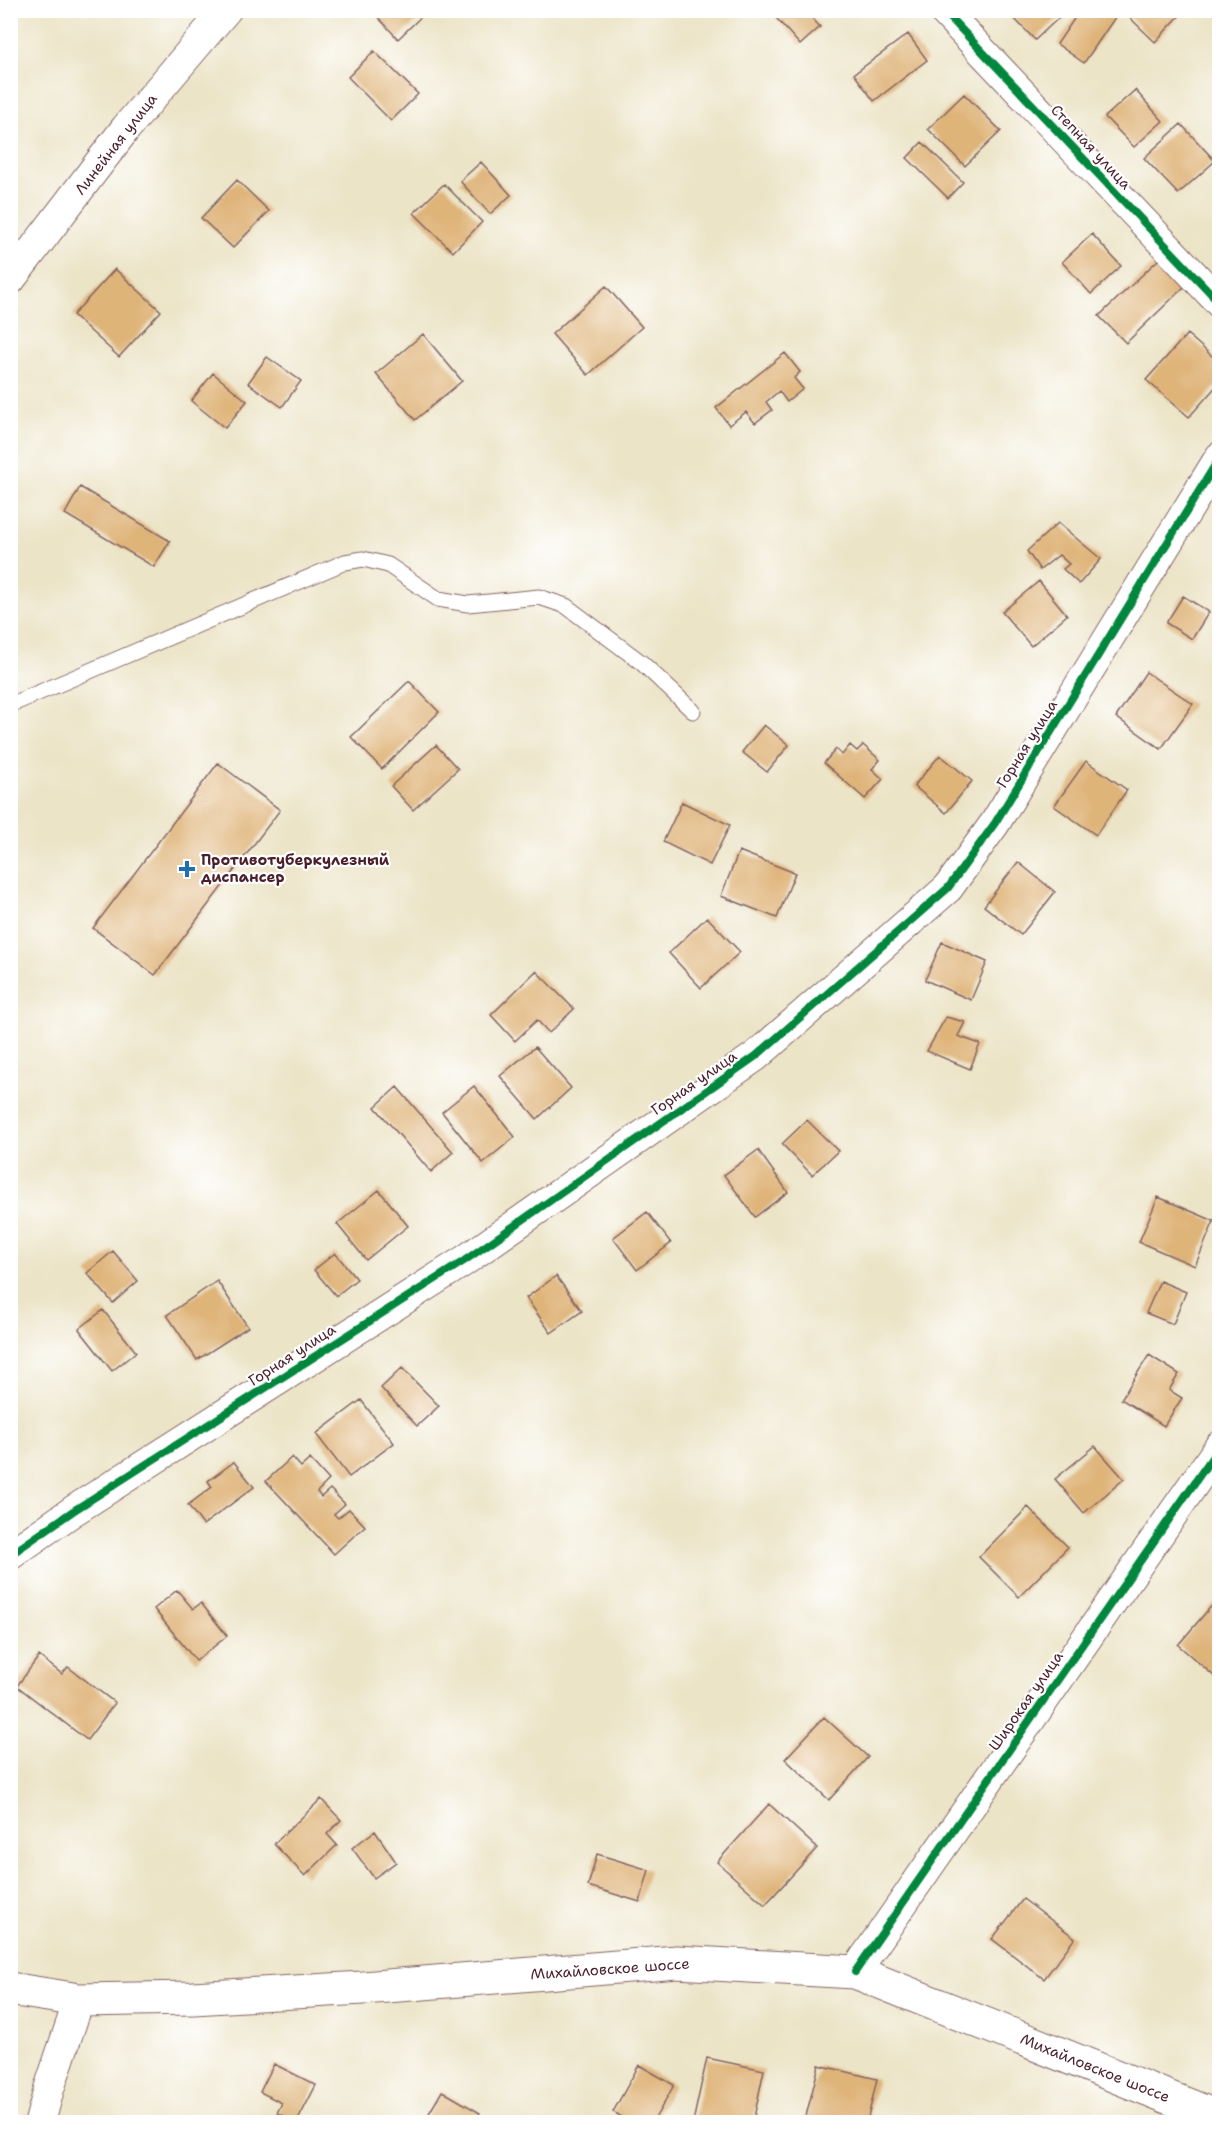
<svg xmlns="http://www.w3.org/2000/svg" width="1230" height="2133" viewBox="0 0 1230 2133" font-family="'Shantell Sans',sans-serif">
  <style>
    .building { fill: #dfb479 }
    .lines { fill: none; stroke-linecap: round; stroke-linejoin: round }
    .lane-casing { stroke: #836462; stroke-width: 17 }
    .street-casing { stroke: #836462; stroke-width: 32 }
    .secondary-casing { stroke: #836462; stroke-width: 35 }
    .lane { stroke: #fff; stroke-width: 15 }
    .street { stroke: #fff; stroke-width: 30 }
    .secondary { stroke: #fff; stroke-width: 33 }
    .cycleway-casing { stroke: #fff; stroke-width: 11 }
    .cycleway { stroke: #00873e; stroke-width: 8 }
    .poi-dot { fill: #1f6fb2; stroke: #fff; stroke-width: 2 }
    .labels { text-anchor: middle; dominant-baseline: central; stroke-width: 4.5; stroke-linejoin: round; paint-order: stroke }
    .street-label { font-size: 15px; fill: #4a1f2b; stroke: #fff }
    .poi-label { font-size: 15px; font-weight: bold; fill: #4a1f2b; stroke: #fff; text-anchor: start }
  </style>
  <rect width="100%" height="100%" fill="#fff"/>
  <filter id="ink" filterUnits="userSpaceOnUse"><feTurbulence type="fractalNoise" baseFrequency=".0167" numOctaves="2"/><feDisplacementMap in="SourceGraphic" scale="12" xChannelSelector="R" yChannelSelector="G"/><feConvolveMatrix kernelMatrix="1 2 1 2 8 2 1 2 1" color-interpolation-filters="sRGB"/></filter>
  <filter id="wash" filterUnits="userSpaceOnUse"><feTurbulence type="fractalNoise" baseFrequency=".008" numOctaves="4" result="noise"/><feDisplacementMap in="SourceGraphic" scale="24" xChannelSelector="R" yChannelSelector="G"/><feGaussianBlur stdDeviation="1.35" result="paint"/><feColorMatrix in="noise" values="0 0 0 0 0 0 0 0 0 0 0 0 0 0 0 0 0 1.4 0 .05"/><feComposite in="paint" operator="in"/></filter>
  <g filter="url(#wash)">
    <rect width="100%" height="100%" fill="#ece4c7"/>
    <g id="blocks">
      <path class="building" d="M381,10H423L425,13L398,39L376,15Z
        M773,10H805L820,27L800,45L771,12Z
        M1006,10H1067L1035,40Z
        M1080,10H1120L1084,63L1057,44Z
        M1135,10H1185L1155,42L1129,17Z
        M908,34L927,60L874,101L854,74Z
        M374,51L418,94L391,121L348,77Z
        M1135,90L1163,121L1134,147L1105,117Z
        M964,94L1001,131L965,166L928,129Z
        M1181,124L1215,161L1178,194L1144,158Z
        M922,142L963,182L948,198L907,158Z
        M481,162L511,195L490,214L460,181Z
        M237,180L269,211L233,248L201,218Z
        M444,184L482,222L453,252L414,213Z
        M1092,234L1121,266L1091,294L1062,262Z
        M1161,257L1187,284L1126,343L1099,316Z
        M115,269L161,311L119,357L73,315Z
        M606,286L642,327L588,375L552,334Z
        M423,334L462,381L415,420L376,374Z
        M1187,334L1220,363V382L1189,417L1146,380Z
        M785,353L800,372L794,378L803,389L787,402L779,391L766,402L772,410L755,423L746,412L729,425L716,408Z
        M267,357L301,381L282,407L248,383Z
        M213,373L247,401L225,428L191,401Z
        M80,487L170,541L154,567L65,514Z
        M1058,523L1101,559L1079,584L1063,569L1069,564L1059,555L1040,570L1027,551Z
        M1039,581L1067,615L1031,646L1002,612Z
        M1183,596L1209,612L1192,639L1166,623Z
        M1146,672L1193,704L1161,749L1116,717Z
        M409,681L439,712L382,769L351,737Z
        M764,725L789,745L767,772L742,752Z
        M436,745L458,769L413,810L391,786Z
        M850,745L857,751L863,745L880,760L872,769L883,779L865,799L824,763L836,749L842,755Z
        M940,755L972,781L946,813L914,786Z
        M1086,761L1127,790L1096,835L1054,806Z
        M218,763L280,810L155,975L93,928Z
        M682,802L730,825L710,865L663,842Z
        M739,851L795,873L777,918L721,896Z
        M1018,862L1055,892L1021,935L984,906Z
        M707,917L740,952L701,988L669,953Z
        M942,942L987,962L971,1000L925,980Z
        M536,971L574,1009L549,1033L537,1020L515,1041L491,1015Z
        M946,1017L965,1022L958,1036L980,1044L970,1069L927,1051Z
        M535,1047L571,1088L537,1119L500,1076Z
        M474,1086L515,1137L483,1163L442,1112Z
        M397,1087L453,1152L431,1172L375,1107Z
        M807,1120L838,1151L812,1175L782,1144Z
        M758,1150L788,1192L755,1217L724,1175Z
        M379,1190L408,1226L366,1260L337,1224Z
        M1158,1197L1214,1221L1195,1266L1139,1242Z
        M647,1212L671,1243L637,1270L613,1238Z
        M113,1251L138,1281L113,1303L87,1273Z
        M335,1253L357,1279L336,1296L314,1270Z
        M556,1276L582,1311L551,1333L526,1298Z
        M217,1281L248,1327L197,1360L167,1315Z
        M1160,1281L1186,1292L1173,1324L1146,1313Z
        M103,1310L136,1352L112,1371L79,1329Z
        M1149,1355L1179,1374L1169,1390L1182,1398L1164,1426L1121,1399Z
        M402,1368L439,1406L417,1426L381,1388Z
        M361,1400L394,1443L349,1477L316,1434Z
        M1095,1446L1124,1479L1084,1513L1055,1479Z
        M292,1457L301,1467L310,1459L329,1480L317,1492L321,1497L330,1489L345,1504L334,1514L338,1518L349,1509L365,1526L334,1554L266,1481Z
        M234,1462L254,1487L203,1525L188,1505L212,1487L208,1481Z
        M1028,1507L1068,1547L1019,1597L979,1557Z
        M177,1590L193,1609L201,1603L227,1636L196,1661L154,1609Z
        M1220,1596V1681L1178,1645Z
        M39,1656L62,1674L68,1667L115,1703L87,1740L17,1686Z
        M824,1717L868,1757L829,1800L785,1759Z
        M321,1799L341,1820L327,1834L337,1845L305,1876L274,1844Z
        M769,1804L817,1848L765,1905L717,1862Z
        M375,1831L396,1862L374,1878L352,1848Z
        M597,1854L649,1870L640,1902L588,1886Z
        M1023,1899L1075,1938L1044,1979L992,1939Z
        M707,2058L764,2070L753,2122H693Z
        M274,2064L316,2085L297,2122L277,2113L282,2103L260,2092Z
        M639,2065L674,2085L653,2122H631L613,2112Z
        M819,2065L877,2079L867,2122H817L805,2120Z
        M442,2091L480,2113L474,2122H424Z
        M964,2116L976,2122H961Z"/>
    </g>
  </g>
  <g filter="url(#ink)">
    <use href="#blocks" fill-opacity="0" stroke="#836462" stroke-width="1.5"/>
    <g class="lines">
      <defs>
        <path id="lane" d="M10,705L345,562L363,559L388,565L438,599L468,604L539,597L566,606L642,663L693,711"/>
        <path id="street" d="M943,10L1220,303
          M10,280L126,128L226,10
          M10,1555L73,1511L464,1261L756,1056L948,888L995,823L1220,457
          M855,1972L1220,1446
          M40,2122L49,2089L79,2000"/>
        <path id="secondary" d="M10,1989L79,2000L193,1998L363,1988L677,1962L855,1972L1220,2118"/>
      </defs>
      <use href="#lane" class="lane-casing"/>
      <use href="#street" class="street-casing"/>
      <use href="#secondary" class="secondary-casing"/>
      <use href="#lane" class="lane"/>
      <use href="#street" class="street"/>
      <use href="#secondary" class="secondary"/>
      <defs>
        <path id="cycleway" d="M943,10L1220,303
          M10,1555L73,1511L464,1261L756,1056L948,888L995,823L1220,457
          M855,1972L1220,1446"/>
      </defs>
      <use href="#cycleway" class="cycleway-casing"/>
      <use href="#cycleway" class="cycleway"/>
    </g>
  </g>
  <path class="poi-dot" d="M184 860h6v6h6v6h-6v6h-6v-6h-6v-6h6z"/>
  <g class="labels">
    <g class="street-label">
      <text transform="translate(116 144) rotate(-52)">Линейная улица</text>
      <text transform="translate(1091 147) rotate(47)">Степная улица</text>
      <text transform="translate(1027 744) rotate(-58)">Горная улица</text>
      <text transform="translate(694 1083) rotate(-35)">Горная улица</text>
      <text transform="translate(292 1355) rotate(-33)">Горная улица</text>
      <text transform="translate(1026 1701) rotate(-55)">Широкая улица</text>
      <text transform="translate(610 1969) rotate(-4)">Михайловское шоссе</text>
      <text transform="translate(1095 2068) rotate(22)">Михайловское шоссе</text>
    </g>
    <g class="poi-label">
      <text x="201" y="860">Противотуберкулезный<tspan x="201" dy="17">диспансер</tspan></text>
    </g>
  </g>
  <rect width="1230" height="2133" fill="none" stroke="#fff" stroke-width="36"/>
</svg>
